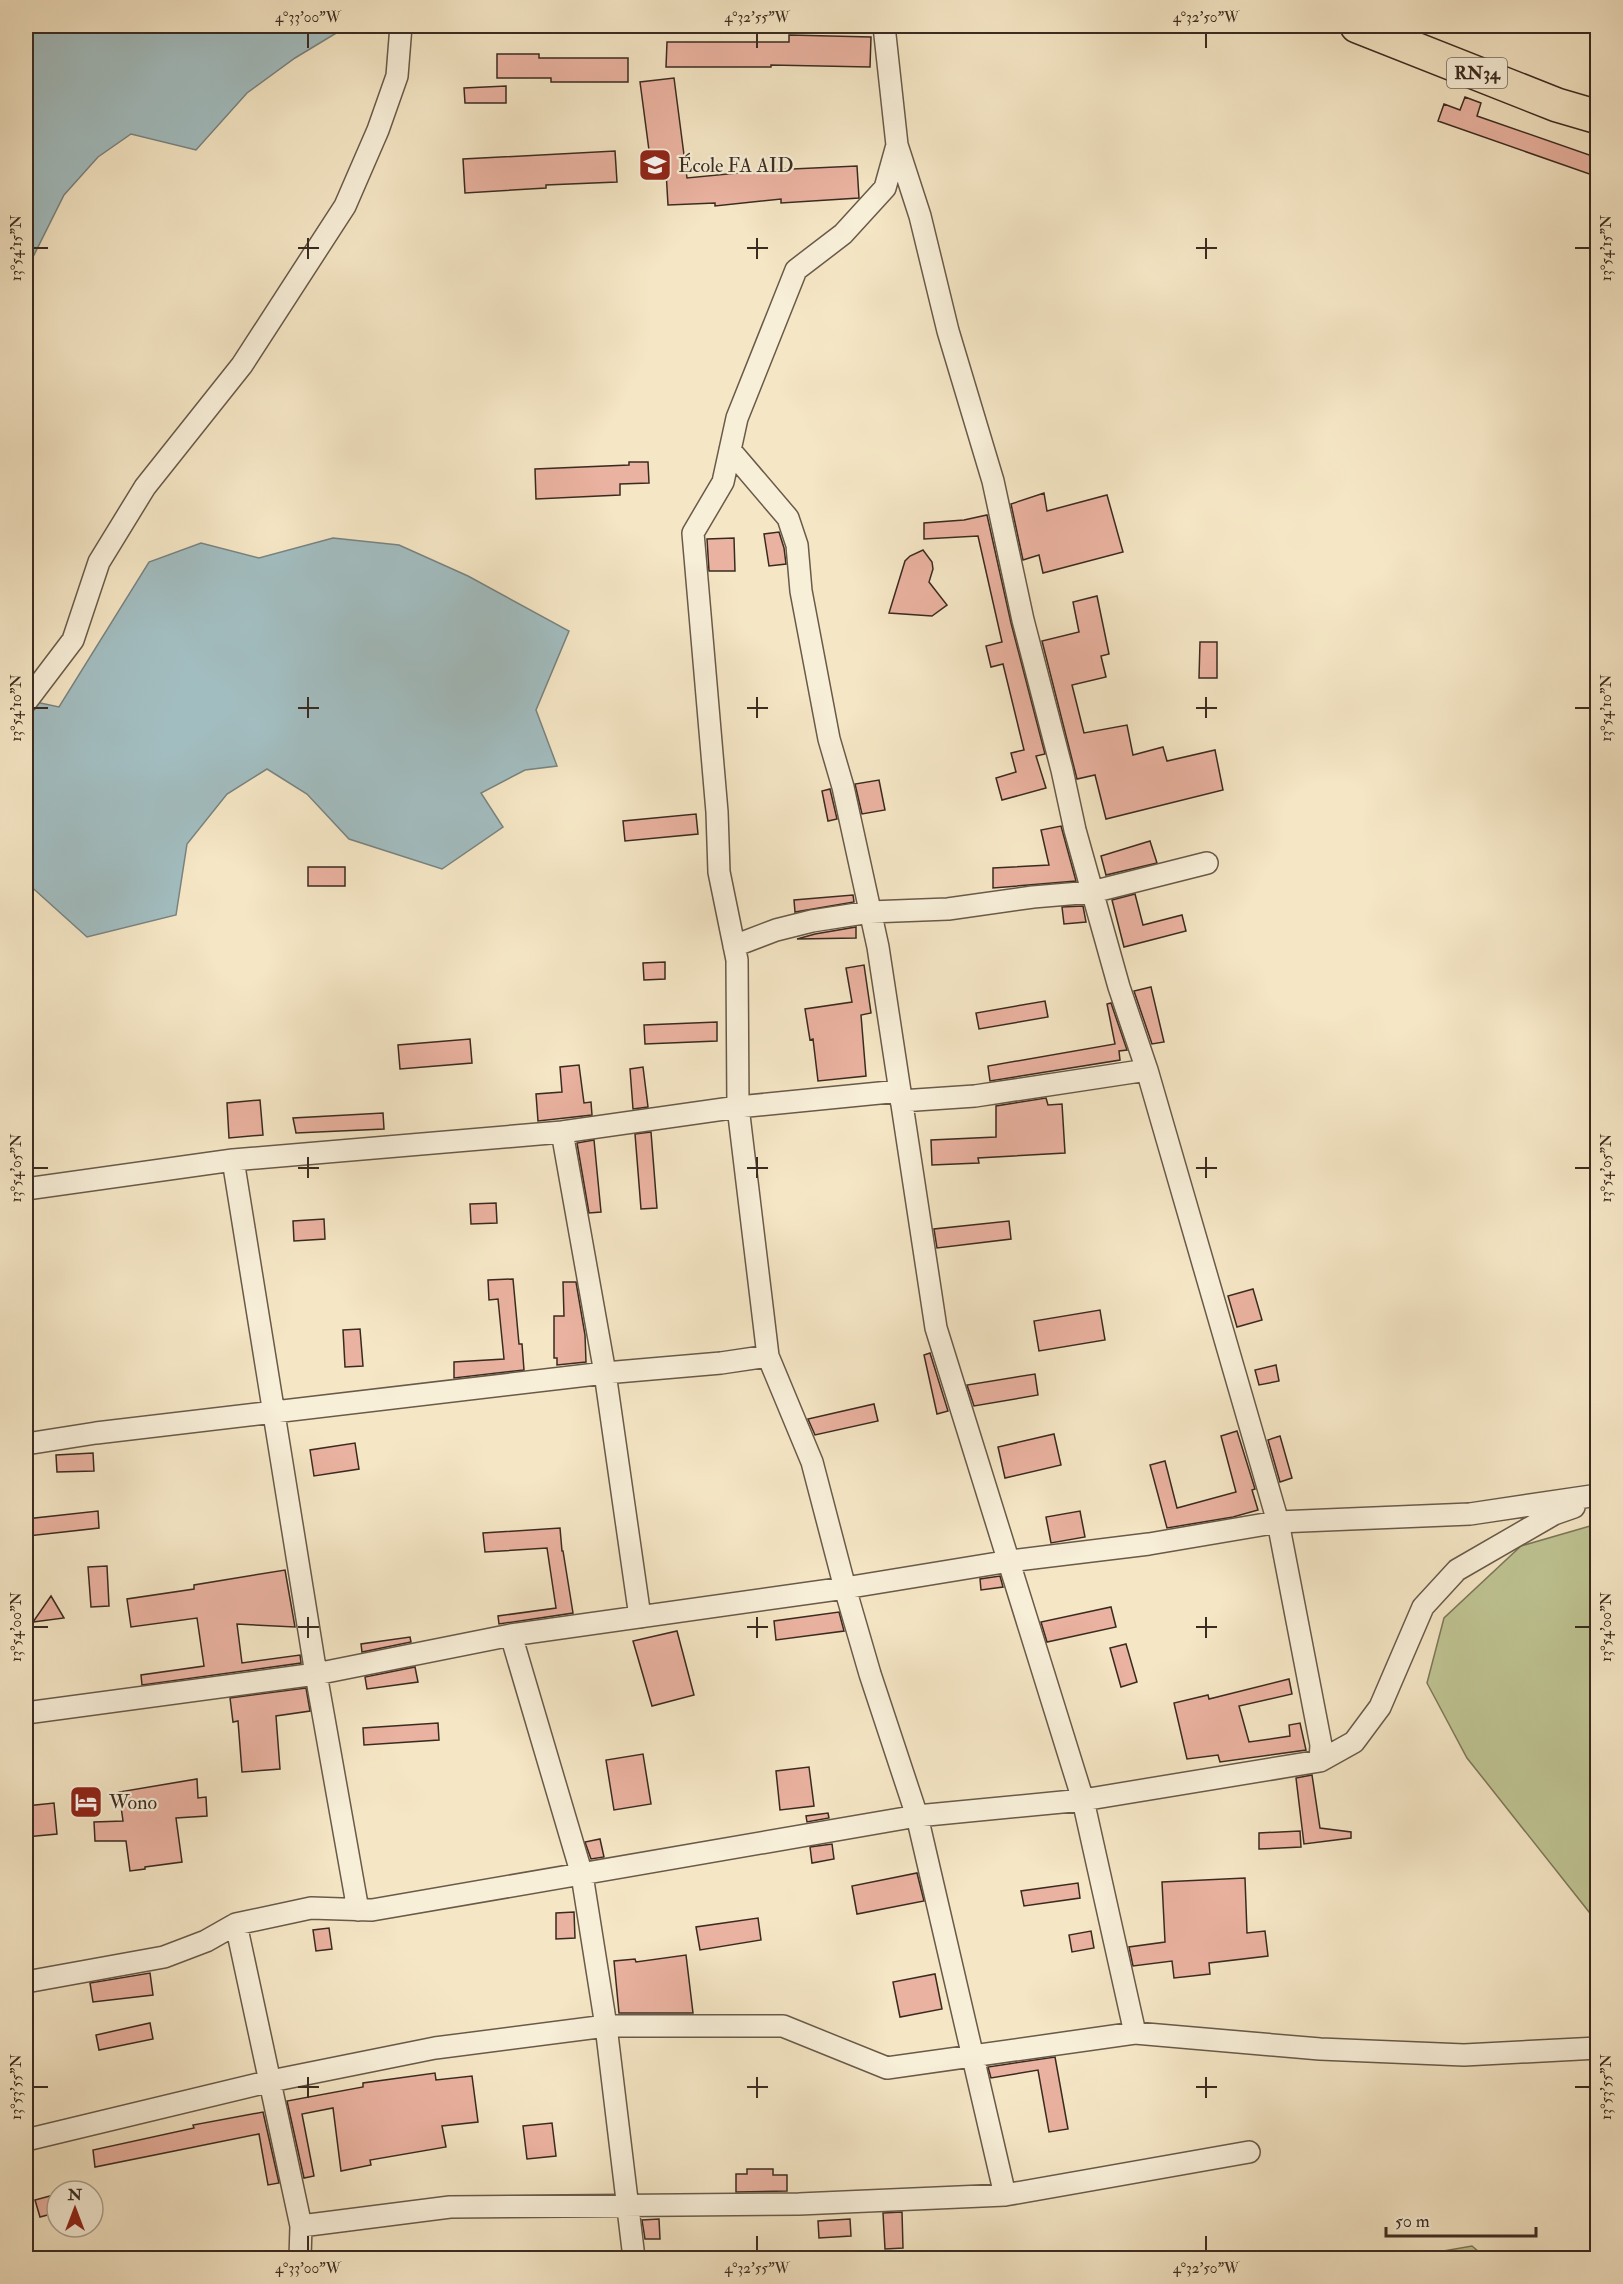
<svg xmlns="http://www.w3.org/2000/svg" width="1623" height="2284" viewBox="0 0 1623 2284" font-family="'IM FELL Double Pica',serif">
  <style>
    .green { fill: #bfc493; stroke: #7c785a; stroke-width: 1.5 }
    .water { fill: #a2bdc0; stroke: #788380; stroke-width: 1.5 }
    .building { fill: #eab2a0; stroke: #3a2b20; stroke-width: 1.5 }
    .lines { fill: none; stroke-linecap: round; stroke-linejoin: round }
    .minor-casing { stroke: #695a49; stroke-width: 24 }
    .primary-casing { stroke: #3a2b20; stroke-width: 36 }
    .minor { stroke: #f8efd9; stroke-width: 21 }
    .primary { stroke: #f5e6c5; stroke-width: 33 }
    .ticks { fill: none; stroke: #3a2b20; stroke-width: 2 }
    .labels { text-anchor: middle; dominant-baseline: central; stroke-width: 4.5; stroke-linejoin: round; paint-order: stroke }
    .shield { fill: #f8efd9; stroke: #736658; stroke-width: 1.5 }
    .shield-label { font-size: 18px; font-weight: bold; fill: #3a2b20 }
    .poi-label { font-size: 20px; fill: #3a2b20; stroke: #f8efd9; text-anchor: start }
    .neatline { fill: none; stroke: #3a2b20; stroke-width: 2 }
    .ticks-label { font-size: 15px; text-anchor: middle; fill: #3a2b20 }
  </style>
  <rect width="100%" height="100%" fill="#f5e6c5"/>
  <filter id="stains"><feTurbulence type="fractalNoise" baseFrequency=".00333" numOctaves="4"/><feColorMatrix values="0 0 0 0 .2 0 0 0 0 .09 0 0 0 0 .02 0 0 0 .5 -.17"/></filter>
  <radialGradient id="worn" r=".72"><stop offset=".6" stop-color="#630" stop-opacity="0"/><stop offset="1" stop-color="#630" stop-opacity=".3"/></radialGradient>
  <path class="green" d="M1597,1524H1598L1597,1922L1467,1758L1427,1683L1444,1618L1521,1546Z
    M1472,2246L1486,2258H1403Z"/>
  <path class="water" d="M26,26H348L295,58L247,93L196,150L131,134L98,157L64,195L26,271Z
    M333,538L399,545L468,576L569,631L536,710L557,766L525,770L481,793L503,827L442,869L349,839L307,794L267,769L227,794L187,844L176,915L87,937L26,882V700L59,707L149,562L201,543L259,558Z"/>
  <path class="building" d="M789,35L871,37L870,67L771,65V67H666L667,42H789Z
    M497,54H539V58H628V82H551V78H497Z
    M674,78L687,178L770,170L857,166L859,198L781,203V199L715,206V203L668,205L666,171L652,173L640,82Z
    M506,86V103H465L464,88Z
    M1465,97L1481,103L1477,116L1598,158V177L1438,121L1444,104L1460,110Z
    M615,151L617,182L546,185V188L465,193L463,159Z
    M629,462H648L649,483L620,484V495L536,499L535,469L629,465Z
    M1044,493L1047,511L1107,495L1123,552L1043,573L1039,555L1023,560L1011,504Z
    M987,515L1011,623L1045,754L1036,756L1046,788L1002,800L996,778L1016,772L1011,753L1024,750L1003,664L991,667L986,646L1002,642L978,536L924,539V523L964,520Z
    M779,532L784,548L786,564L769,566L764,534Z
    M734,538L735,571H709L707,539Z
    M923,550L932,562L933,569L929,582L947,605L932,616L889,613L905,561L910,556Z
    M1097,596L1109,654L1101,656L1106,677L1072,685L1084,733L1127,725L1133,755L1163,747L1167,761L1215,750L1223,790L1106,819L1095,775L1077,779L1042,641L1079,632L1073,602Z
    M1200,642H1217V678H1199Z
    M879,780L885,810L862,814L855,784Z
    M830,789L837,819L828,821L822,791Z
    M696,814L698,834L625,841L623,821Z
    M1061,826L1076,881L993,888V868L1049,865L1041,830Z
    M1150,841L1157,863L1106,875L1101,856Z
    M308,867H345V886H308Z
    M1135,894L1143,925L1182,915L1186,931L1124,947L1112,900Z
    M853,895L854,902L795,912L794,900Z
    M1083,906L1086,922L1064,924L1062,907Z
    M856,927V938L797,939L815,934Z
    M665,962V979L644,980L643,963Z
    M864,965L871,1013L861,1015L866,1076L818,1081L813,1039L810,1040L805,1009L852,1002L846,968Z
    M1151,987L1164,1042L1152,1044L1134,991Z
    M1045,1001L1048,1017L979,1029L976,1013Z
    M1111,1003L1127,1050L1119,1051L1120,1060L990,1081L988,1066L1115,1044L1107,1004Z
    M717,1022V1041L645,1044L644,1025Z
    M470,1039L472,1063L400,1069L398,1045Z
    M579,1065L584,1103L591,1102L592,1115L538,1121L536,1094L562,1092L560,1067Z
    M643,1067L648,1107L633,1109L630,1069Z
    M1046,1098L1048,1105L1062,1104L1065,1153L978,1158L979,1163L932,1165L931,1140L996,1137V1106Z
    M260,1100L263,1135L229,1138L227,1103Z
    M383,1113L384,1129L296,1133L293,1118Z
    M651,1132L657,1208L641,1209L635,1134Z
    M594,1140L601,1212L589,1213L577,1143Z
    M496,1203L497,1223L471,1224L470,1204Z
    M324,1219L325,1239L294,1241L293,1221Z
    M1009,1221L1011,1239L937,1248L934,1229Z
    M513,1279L519,1344H522L524,1370L454,1378V1362L504,1359L498,1299L489,1300L488,1280Z
    M563,1282H576L585,1335L586,1362L557,1365V1358H554V1316H564Z
    M1253,1289L1262,1320L1237,1327L1228,1296Z
    M1100,1310L1105,1340L1039,1351L1034,1321Z
    M360,1329L363,1366L345,1367L343,1330Z
    M930,1353L948,1411L937,1414L924,1355Z
    M1276,1365L1279,1381L1259,1385L1255,1370Z
    M1035,1374L1038,1395L974,1406L967,1385Z
    M874,1404L878,1421L815,1435L808,1419Z
    M1237,1431L1255,1489L1252,1490L1258,1510L1233,1517L1167,1528L1150,1465L1165,1461L1177,1508L1236,1492L1221,1436Z
    M1054,1434L1061,1465L1005,1478L998,1447Z
    M1280,1436L1292,1478L1280,1482L1268,1440Z
    M355,1443L359,1469L314,1476L310,1450Z
    M93,1453L94,1471L57,1472L56,1455Z
    M98,1511L99,1528L28,1536L26,1519Z
    M1080,1511L1085,1537L1051,1543L1046,1517Z
    M560,1528L562,1551H563L573,1613L499,1624L498,1616L556,1608L547,1548L485,1552L483,1533Z
    M107,1566L109,1606L91,1607L88,1567Z
    M285,1570L295,1627L237,1624L242,1663L300,1655L301,1663L142,1685L141,1675L204,1666L197,1618L131,1627L127,1599L194,1589V1585Z
    M1000,1576L1003,1587L981,1590L980,1579Z
    M51,1596L64,1618L33,1622Z
    M1111,1607L1116,1627L1047,1642L1041,1622Z
    M839,1612L844,1631L776,1640L774,1621Z
    M677,1631L694,1695L652,1706L633,1641Z
    M410,1637L411,1642L362,1652L361,1644Z
    M1126,1644L1137,1682L1121,1687L1110,1648Z
    M415,1667L418,1682L367,1689L365,1677Z
    M1289,1679L1292,1694L1239,1706L1249,1742L1290,1736L1289,1725L1300,1723L1306,1750L1220,1762L1218,1755L1187,1759L1174,1703L1208,1695L1209,1699Z
    M306,1688L310,1711L276,1716L280,1769L242,1772L238,1721L233,1722L230,1698Z
    M438,1723L439,1740L364,1745L363,1728Z
    M643,1754L651,1804L614,1810L606,1760Z
    M809,1767L814,1806L780,1810L776,1771Z
    M1312,1775L1320,1828L1351,1832V1838L1304,1844L1296,1778Z
    M197,1779L198,1798L206,1797L207,1816L176,1818L182,1862L145,1867V1869L130,1871L126,1841H95L94,1822L123,1821L119,1792Z
    M54,1803L57,1834L26,1837V1806Z
    M828,1813L829,1818L807,1822L806,1816Z
    M1300,1831L1301,1847L1259,1849V1833Z
    M600,1839L604,1857L591,1859L585,1842Z
    M832,1844L834,1859L812,1863L810,1847Z
    M917,1873L924,1901L857,1914L852,1886Z
    M1245,1878L1247,1933L1265,1931L1268,1956L1209,1963L1210,1974L1174,1978L1172,1961L1133,1966L1129,1947L1165,1942L1162,1882Z
    M1078,1883L1080,1898L1024,1906L1021,1891Z
    M574,1912L575,1938L556,1939V1913Z
    M758,1918L761,1940L700,1950L696,1927Z
    M329,1928L332,1949L316,1951L313,1930Z
    M1091,1931L1094,1948L1072,1952L1069,1935Z
    M686,1955L693,2013H619L614,1961L635,1959L636,1962Z
    M150,1973L153,1995L93,2002L90,1983Z
    M935,1974L942,2009L900,2017L893,1982Z
    M150,2023L153,2039L99,2050L96,2035Z
    M1055,2057L1068,2129L1049,2132L1038,2070L991,2078L988,2067Z
    M435,2073L436,2080L472,2076L478,2122L442,2126L446,2147L370,2160L371,2165L341,2171L333,2108L302,2114L314,2176L304,2178L287,2101L363,2087V2083Z
    M263,2112L279,2183L268,2185L259,2134L95,2167L93,2150L194,2128L193,2125Z
    M552,2123L556,2156L527,2159L523,2126Z
    M747,2169H773V2175H787V2191L736,2192V2174H747Z
    M50,2196L55,2213L40,2217L35,2200Z
    M902,2212L903,2248L885,2249L883,2213Z
    M659,2219L660,2239H645L642,2220Z
    M850,2219L851,2236L819,2238L818,2221Z"/>
  <g class="lines">
    <defs>
      <path id="minor" d="M884,26L897,145L920,216L948,331L993,481L1023,620L1062,770L1075,830L1119,987L1147,1070L1278,1522L1470,1514L1598,1495
        M897,145L885,188L843,234L796,270L737,418L723,482L693,533L717,812L719,872L737,960L738,1107L768,1356L812,1462L845,1588L870,1674L917,1816L1005,2195
        M730,450L788,518L797,545L801,591L829,739L843,787L878,947L936,1328L1083,1800L1135,2033
        M26,702L73,640L99,562L145,487L242,365L345,206L378,130L397,76L401,26
        M734,946L776,930L812,921L870,912L948,909L1033,897L1092,892L1207,863
        M901,1101L975,1096L1147,1070
        M562,1132L605,1373L640,1617
        M233,1160L316,1674L358,1910
        M26,1189L233,1160L562,1132L738,1107L900,1091
        M26,1444L96,1433L605,1373L721,1363L768,1356
        M511,1635L582,1875L606,2026L634,2258
        M26,1713L316,1674L511,1635L845,1588L1010,1561L1149,1544L1278,1522L1321,1745L1320,1761
        M236,1924L301,2226L300,2258
        M26,1982L164,1957L206,1941L236,1924L311,1908L372,1910L917,1816L1083,1800L1320,1761L1354,1742L1380,1707L1423,1607L1457,1570L1554,1514L1574,1507
        M26,2140L271,2081L435,2048L606,2026H783L887,2068L1135,2033L1320,2049L1464,2055L1598,2048
        M301,2226L450,2207L799,2204L1005,2195L1249,2152"/>
      <path id="primary" d="M1357,26L1557,105L1598,117"/>
    </defs>
    <use href="#minor" class="minor-casing"/>
    <use href="#primary" class="primary-casing"/>
    <use href="#minor" class="minor"/>
    <use href="#primary" class="primary"/>
  </g>
  <path class="ticks" d="M308,33V48M757,33V48M1206,33V48M308,238V259M757,238V259M1206,238V259M33,248H48M298,248H319M747,248H768M1196,248H1217M1575,248H1590M308,697V718M757,697V718M1206,697V718M33,708H48M298,708H319M747,708H768M1196,708H1217M1575,708H1590M308,1157V1178M757,1157V1178M1206,1157V1178M33,1168H48M298,1168H319M747,1168H768M1196,1168H1217M1575,1168H1590M308,1617V1638M757,1617V1638M1206,1617V1638M33,1627H48M298,1627H319M747,1627H768M1196,1627H1217M1575,1627H1590M308,2077V2098M757,2077V2098M1206,2077V2098M33,2087H48M298,2087H319M747,2087H768M1196,2087H1217M1575,2087H1590M308,2236V2251M757,2236V2251M1206,2236V2251"/>
  <defs>
    <symbol id="school-square" viewBox="-11 -11 22 22"><rect x="-9" y="-9" width="18" height="18" rx="4" fill="#8f2418" stroke="#f8efd9"/><path d="M0-5L7-2L0 1L-7-2ZM-4 1L0 2.5L4 1V4Q0 6-4 4Z" fill="#fff"/></symbol>
    <symbol id="hotel-square" viewBox="-11 -11 22 22"><rect x="-9" y="-9" width="18" height="18" rx="4" fill="#8f2418" stroke="#f8efd9"/><path d="M-6-4.5h1.5V1H6V5H4.5V3h-9V5H-6ZM-4 0a1.8 1.8 0 1 1 3.6 0ZM.5 0V-2.5h3Q6-2.5 6 0Z" fill="#fff"/></symbol>
  </defs>
  <g fill-rule="evenodd">
    <use href="#school-square" x="636" y="146" width="38" height="38"/>
    <use href="#hotel-square" x="67" y="1783" width="38" height="38"/>
  </g>
  <g class="labels">
    <rect class="shield" x="1447" y="58" width="60" height="30" rx="4.5"/>
    <g class="shield-label">
      <text x="1477" y="73">RN34</text>
    </g>
    <g class="poi-label">
      <text x="678" y="165">École FA AID</text>
      <text x="109" y="1802">Wono</text>
    </g>
  </g>
  <rect width="1623" height="2284" fill="none" stroke="#f5e6c5" stroke-width="66"/>
  <g transform="translate(75 2209)"><circle r="28" fill="#f8efd9" stroke="#aca18f" stroke-width="1.5"/>
  <path d="M0-4.5L10 22L0 15L-10 22Z" fill="#8f2418"/>
  <text y="-9" font-size="16" font-weight="bold" text-anchor="middle" fill="#3a2b20">N</text>
  </g>
  <path d="M1386 2227v9h150v-9" fill="none" stroke="#3a2b20" stroke-width="3"/>
  <text x="1395" y="2227" font-size="18" fill="#3a2b20" stroke="#f8efd9" stroke-width="4.5" paint-order="stroke">50 m</text>
  <rect x="33" y="33" width="1557" height="2218" class="neatline"/>
  <g class="ticks-label">
    <text x="308" y="22">4°33'00"W</text>
    <text x="757" y="22">4°32'55"W</text>
    <text x="1206" y="22">4°32'50"W</text>
    <text transform="translate(16 248) rotate(-90)" y="5">13°54'15"N</text>
    <text transform="translate(1606 248) rotate(-90)" y="5">13°54'15"N</text>
    <text transform="translate(16 708) rotate(-90)" y="5">13°54'10"N</text>
    <text transform="translate(1606 708) rotate(-90)" y="5">13°54'10"N</text>
    <text transform="translate(16 1168) rotate(-90)" y="5">13°54'05"N</text>
    <text transform="translate(1606 1168) rotate(-90)" y="5">13°54'05"N</text>
    <text transform="translate(16 1627) rotate(-90)" y="5">13°54'00"N</text>
    <text transform="translate(1606 1627) rotate(-90)" y="5">13°54'00"N</text>
    <text transform="translate(16 2087) rotate(-90)" y="5">13°53'55"N</text>
    <text transform="translate(1606 2087) rotate(-90)" y="5">13°53'55"N</text>
    <text x="308" y="2273">4°33'00"W</text>
    <text x="757" y="2273">4°32'55"W</text>
    <text x="1206" y="2273">4°32'50"W</text>
  </g>
  <rect width="100%" height="100%" filter="url(#stains)"/>
  <rect width="100%" height="100%" fill="url(#worn)"/>
</svg>
